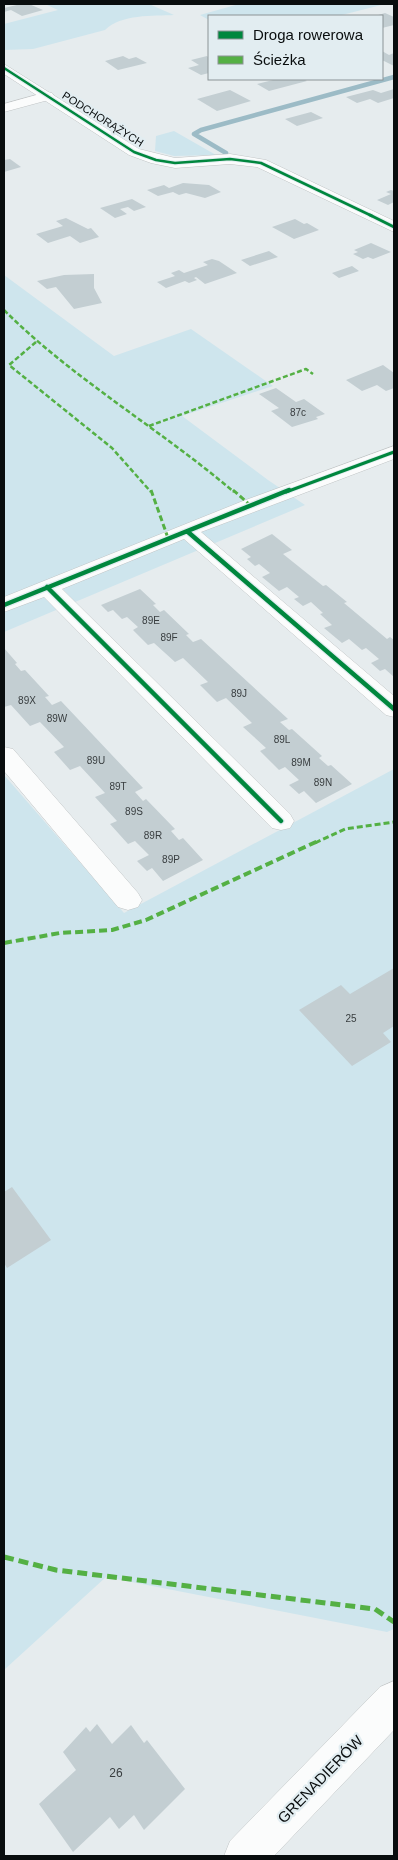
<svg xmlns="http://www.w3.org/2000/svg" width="398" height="1860" viewBox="0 0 398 1860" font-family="Arial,sans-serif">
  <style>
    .green { fill: #cee5ed }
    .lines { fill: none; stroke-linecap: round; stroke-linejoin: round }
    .stream { stroke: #9cbbc6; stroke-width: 4.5 }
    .building { fill: #c3ced2 }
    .street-casing { stroke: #c0c4c5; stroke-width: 1 }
    .secondary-casing { stroke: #c0c4c5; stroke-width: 1 }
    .street { fill: #fbfcfc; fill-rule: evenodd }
    .secondary { fill: #fbfcfc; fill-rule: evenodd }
    .quiet-far3 { stroke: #54b044; stroke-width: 2.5; stroke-dasharray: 5 2.5; stroke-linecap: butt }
    .quiet-far2 { stroke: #54b044; stroke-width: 3; stroke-dasharray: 6 3; stroke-linecap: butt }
    .quiet-far1 { stroke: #54b044; stroke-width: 4; stroke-dasharray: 8 4; stroke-linecap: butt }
    .quiet { stroke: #54b044; stroke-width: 5; stroke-dasharray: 10 5; stroke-linecap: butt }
    .cycleway-far2-casing { stroke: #e2edf1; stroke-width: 4.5 }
    .cycleway-far1-casing { stroke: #e2edf1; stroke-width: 5 }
    .cycleway-casing { stroke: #e2edf1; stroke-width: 7 }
    .cycleway-far2 { stroke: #00873e; stroke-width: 2.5 }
    .cycleway-far1 { stroke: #00873e; stroke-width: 3 }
    .cycleway { stroke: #00873e; stroke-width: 4.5 }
    .labels { text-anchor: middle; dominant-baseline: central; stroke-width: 4.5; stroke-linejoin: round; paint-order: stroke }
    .number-label { font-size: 10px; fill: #383d3f }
    .far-street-label { font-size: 11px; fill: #090d0e; stroke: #e2edf1 }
    .near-number-label { font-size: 12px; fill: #383d3f }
    .near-street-label { font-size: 15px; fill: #090d0e; stroke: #e2edf1 }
  </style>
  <rect width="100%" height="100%" fill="#e6ecee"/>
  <path class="green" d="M45,4H149L174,15C153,16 121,14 105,30L33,49L4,50V24L58,10Z
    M239,4H385L338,16H209V20L200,15Z
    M174,131L216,155L174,156L155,151L156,136Z
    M4,275L114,356L191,329L273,386L182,416L268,480L305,505L4,632Z
    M394,769V1629L387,1632L106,1577L4,1670V775L124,913Z"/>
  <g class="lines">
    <path class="stream" d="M226,153L194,134L201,130L394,77"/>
  </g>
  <path class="building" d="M21,4H29L43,10L22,16L11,10L4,12V8Z
    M385,13L394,17V25L382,28V16H375Z
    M382,51L389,55L394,53V66L382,60Z
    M123,56L129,59L136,57L147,63L118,70L105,61Z
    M207,56L209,58V73L201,75L188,68L199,65L191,60Z
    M277,79H303L307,81L269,91L257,84Z
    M394,89V98L378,103L370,99L357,103L346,97L373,90L381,93Z
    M230,90L251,101L217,111L197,99Z
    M311,112L323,118L297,126L285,119Z
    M10,159L21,167L4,172V160Z
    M183,183L209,185L221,192L205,198L186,193L179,195L173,192L158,196L147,190L164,185L169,188Z
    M391,190L394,191V202L388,205L377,200L391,194L386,192Z
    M132,199L146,207L134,211L128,207L120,209L127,214L115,218L100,208Z
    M66,218L88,229L91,228L99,237L80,243L70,236L48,243L36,234L63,226L56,221Z
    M295,219L304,224L307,223L319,230L294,239L272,227Z
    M371,243L391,252L373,259L368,257L363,259L353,254L358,252L354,250Z
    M269,251L278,257L250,266L241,260Z
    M212,259L219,261L237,273L205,284L196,277L194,278L197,280L189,283L185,281L166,288L157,282L175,276L171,273L179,270L184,273L208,265L203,262Z
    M352,266L359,271L339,278L332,273Z
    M94,274V288L102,303L74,309L56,287L47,289L37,281L64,275Z
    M383,365L394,373V388L386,391L377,385L362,391L346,380Z
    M276,388L296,402L304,399L325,414L316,417L318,419L292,427L271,411L279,408L259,394Z
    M272,534L292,550L283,554L323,586L326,585L347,602L344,603L387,639L390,637L394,640V677L385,669L380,671L371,663L379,659L366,648L362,650L349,639L342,643L324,628L332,625L320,614L323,613L311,602L303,606L294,599L299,597L287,587L279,591L262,577L270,573L259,564L255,566L247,559L251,557L241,549Z
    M140,589L156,604L153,605L160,612L164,610L189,634L186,635L193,642L201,639L288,719L280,722L289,730L292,729L322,756L319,758L328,766L331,765L352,784L316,803L304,791L299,794L289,785L299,780L285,767L279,770L260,751L266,748L243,727L252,723L226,698L217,702L200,685L208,682L183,658L175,662L154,643L148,645L133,630L138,627L127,617L122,619L113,610L108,612L101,605Z
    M4,648L17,663L15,664L21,671L25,670L49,696L45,697L52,705L61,701L143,788L135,792L143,801L146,799L175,829L171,831L179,840L183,838L203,860L163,881L152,868L147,871L137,861L149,855L135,841L128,844L110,824L117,821L95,797L105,793L80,766L70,770L54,752L64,747L40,722L30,726L11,705L4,707Z
    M394,968V1026L383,1033L391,1042L352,1066L299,1010L341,985L350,994Z
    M12,1187L51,1240L7,1268L4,1263V1192Z
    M97,1724L112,1744L131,1725L144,1743L147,1740L185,1789L144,1830L134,1815L119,1829L110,1817L73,1852L39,1804L76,1770L63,1752L86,1727L90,1732Z"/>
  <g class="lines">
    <defs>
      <path id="street" d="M47,92L52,93L54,96L52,99L4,112V104Z
        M394,446V459L201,532L394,696V717L386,715L184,539L62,589L290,814L294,821L290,828L281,830L272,828L44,597L4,612V597L243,501Z
        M4,747L13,749L138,893L142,900L138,907L128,910L118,907L4,771Z
        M394,1681V1730L274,1856H224L230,1841L380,1687Z"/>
      <path id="secondary" d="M4,64L139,149L175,158L230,154L266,160L394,221V232L257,167L230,164L175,168L151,163L129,155L4,74Z"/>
    </defs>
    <use href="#street" class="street-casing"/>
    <use href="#secondary" class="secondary-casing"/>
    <use href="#street" class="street"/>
    <use href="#secondary" class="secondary"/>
    <path class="quiet-far3" d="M4,310C73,379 160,429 234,492
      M36,342L9,365L112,448L151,492
      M149,426L306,369L313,374"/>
    <path class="quiet-far2" d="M151,490L168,538
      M233,490L250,505
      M315,843L345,829L394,822"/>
    <path class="quiet-far1" d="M4,943L60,933L112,930L146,920L318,841"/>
    <path class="quiet" d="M4,1557L56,1570L375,1609L394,1622"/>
    <defs>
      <path id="cycleway-far2" d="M4,68L134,152L156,160L175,163L230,159L261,163L372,216"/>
      <path id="cycleway-far1" d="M370,215L394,227
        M286,492L394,452"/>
      <path id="cycleway" d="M188,532L394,709
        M47,587L281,821
        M4,605L289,490"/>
    </defs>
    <use href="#cycleway-far2" class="cycleway-far2-casing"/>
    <use href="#cycleway-far1" class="cycleway-far1-casing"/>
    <use href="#cycleway" class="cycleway-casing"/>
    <use href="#cycleway-far2" class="cycleway-far2"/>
    <use href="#cycleway-far1" class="cycleway-far1"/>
    <use href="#cycleway" class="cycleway"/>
  </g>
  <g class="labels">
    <g class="number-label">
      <text x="298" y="412">87c</text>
      <text x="151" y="620">89E</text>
      <text x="169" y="637">89F</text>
      <text x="239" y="693">89J</text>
      <text x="27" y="700">89X</text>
      <text x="57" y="718">89W</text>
      <text x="282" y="739">89L</text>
      <text x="96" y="760">89U</text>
      <text x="301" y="762">89M</text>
      <text x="323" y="782">89N</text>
      <text x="118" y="786">89T</text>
      <text x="134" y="811">89S</text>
      <text x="153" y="835">89R</text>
      <text x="171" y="859">89P</text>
      <text x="351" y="1018">25</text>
    </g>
    <g class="far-street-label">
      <text transform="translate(103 119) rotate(32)">PODCHORĄŻYCH</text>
    </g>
    <g class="near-number-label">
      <text x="116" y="1773">26</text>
    </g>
    <g class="near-street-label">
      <text transform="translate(320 1779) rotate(-46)">GRENADIERÓW</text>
    </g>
  </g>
  <rect width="398" height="1860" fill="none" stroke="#090d0e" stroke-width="10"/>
  <rect x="208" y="15" width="175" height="65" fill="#e2edf1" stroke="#8b9396"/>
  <rect x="218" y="31" width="25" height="8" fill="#00873e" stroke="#8b9396"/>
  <text x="253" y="40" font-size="15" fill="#090d0e">Droga rowerowa</text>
  <rect x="218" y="56" width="25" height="8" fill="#54b044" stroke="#8b9396"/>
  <text x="253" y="65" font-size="15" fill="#090d0e">Ścieżka</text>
</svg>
